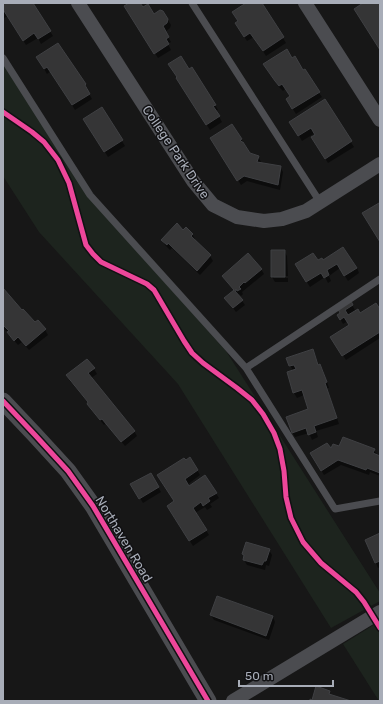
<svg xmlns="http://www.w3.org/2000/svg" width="383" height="704" viewBox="0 0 383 704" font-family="Rubik,sans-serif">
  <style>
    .green { fill: #1d241e }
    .shadow { fill: #0007 }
    .building { fill: #353536; stroke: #3f4043 }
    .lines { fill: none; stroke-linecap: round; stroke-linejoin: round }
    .service { stroke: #4b4c50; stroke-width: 7 }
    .minor { stroke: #4b4c50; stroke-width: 14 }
    .tertiary { stroke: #4b4c50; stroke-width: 17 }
    .cycleway-casing { stroke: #111113; stroke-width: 8 }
    .cycleway { stroke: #ed469a; stroke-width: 5 }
    .labels { text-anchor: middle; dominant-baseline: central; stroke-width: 3; stroke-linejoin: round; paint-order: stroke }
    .street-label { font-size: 13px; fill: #a8adb8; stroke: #111113 }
  </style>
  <rect width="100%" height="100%" fill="#171717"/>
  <path class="green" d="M3,63L87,195L226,351L380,593V601L331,628L178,384L39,232L3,176Z
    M380,621V701H379L343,644Z"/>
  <path class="shadow" d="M3,3H32L53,36L41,44L38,38L26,45L7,16L3,19Z
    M130,3H139L142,9L154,15L163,12L171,25L170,28L165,32L171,42L168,44L171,50L158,58L125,6Z
    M247,3H261L286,43L266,56L254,37L247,41L239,29V22Z
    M40,62L85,84L88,89L87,90L92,99L75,110L51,71L47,74Z
    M267,69L303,71L322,97L296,114L287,100L291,97L286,88L283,91L279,87Z
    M180,83L215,105L218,110L216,111L222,122L210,130Z
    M324,101L354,147L328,163L315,143L316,135L315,133L302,141L291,122Z
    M102,109L125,146L108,157L85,120Z
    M232,125L250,154L258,156L261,162L260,164L280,167L283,172L280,190L247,181L241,185L212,138Z
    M183,231L192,234L195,239L194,240L210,256L213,261L200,275L172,248L170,250L165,245L162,240Z
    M272,251H284L287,256L288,276H274V278H288V282H275L272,277Z
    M323,261L357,268L359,273L348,281L340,268L329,276L331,281L328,283L325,277L310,287L296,265Z
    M261,269L264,274L248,287L242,292L243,294L241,296L239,294L238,295L245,305L236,312L229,303L226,298L235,291L226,281L223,276Z
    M3,289L22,311L35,323L45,330L48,335L29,350L22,342L18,345L11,337L7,331H6L3,328Z
    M351,303L356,312L359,314L380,311V338L346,360L331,337L350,326L348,321L343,324L338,315Z
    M312,350L315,355L319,366L320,365L323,370L329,388H327L339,424L316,431L318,437L312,440L309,433L295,437L292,432L309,410L304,395L297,398L294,393L293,371L287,358Z
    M94,369L97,374L91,378L134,431L137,436L125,446L106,423L104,425L91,409L88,404L89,403L70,381L68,376Z
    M340,447L374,450L377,455V456L380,457V476L370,472L369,475L341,465L324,475L311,454L331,450Z
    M197,470L200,475L187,485L188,487L205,476L219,498L210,504L212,507L207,510L205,507L195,513L209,535L193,546L171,511L175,502L161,481Z
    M150,474L161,492L143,503L132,485Z
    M380,534V567L378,568L367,540Z
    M269,550L272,555L269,566L266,565L265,570L247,565L244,560L245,557L243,554Z
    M211,615L273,617L275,622L269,640L214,620Z"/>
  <path class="building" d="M3,3H33L51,31L38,39L34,33L23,41L4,11L3,12Z
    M129,3H140L143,7L148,4L154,14L160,10L163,11L168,19L167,23L163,26L169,37L166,39L169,44L154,54L124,6Z
    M246,3H262L284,37L263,51L250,33L244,37L235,23L238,21L232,12Z
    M363,3H380V50L354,9Z
    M58,43L86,84L85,85L90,94L72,105L47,67L44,69L36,57Z
    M287,49L292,58L295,56L303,70L305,69L320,92L292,109L286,99L290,96L282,84L279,86L275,81L263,64Z
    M181,56L189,69L192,67L216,105L213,106L220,116L206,125L176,78L177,77L168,64Z
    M325,99L352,141L325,159L311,137L315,135L311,128L298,136L289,122Z
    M102,107L123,140L104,152L83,119Z
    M232,124L242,139L240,140L242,142H243L250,153L259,156L257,162L281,166L278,185L244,176L237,181L210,138Z
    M379,203L380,204V242L362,213Z
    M177,223L183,230L186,227L193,234L191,236L211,255L197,271L168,243L167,245L161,240Z
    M343,247L357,268L344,276L337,264L327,270L329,275L324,278L321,273L306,282L295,264L313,253L318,260L322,258L323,260Z
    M271,250H285V277H271Z
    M248,253L262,269L245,283L244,282L239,287L241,289L237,291L236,289L235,291L243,300L233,308L224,298L234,290L222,276Z
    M3,288L22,310L23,309L35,322L38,320L46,329L26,346L18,337L14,341L7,332L9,331L4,326L3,327Z
    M351,301L353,305L345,310L348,315L358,309L360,313L376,303L380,309V332L342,356L330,337L349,325L344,317L340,320L337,315L340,313L338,309Z
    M313,349L318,365L320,364L327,382L325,383L337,418L314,426L316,432L308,435L306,428L292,433L286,417L308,409L302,390L293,393L287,372L296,369L294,365L289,366L286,358Z
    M87,359L95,368L88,373L135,431L121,442L102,419L100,420L87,404L88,402L66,375Z
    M343,437L375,449L373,453L380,456V474V473L367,468L366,470L338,460L321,471L310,453L327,443L331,448L333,444L339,446Z
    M190,457L198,470L185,479L189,486L205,475L217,493L208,498L210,501L203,506L201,502L193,508L207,530L189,541L167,506L174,501L157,475L184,458L186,460Z
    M151,473L159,487L139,499L130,484Z
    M380,533V561L375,563L365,540Z
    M246,542L270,549L266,561H264L262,565L243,560L244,555L242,554Z
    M217,596L273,616L266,636L210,615Z
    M316,686L330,691L329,694L351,701H310V699L312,700Z"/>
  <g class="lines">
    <path class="service" d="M192,3L320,202
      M3,58L90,195L246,368L380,279
      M246,368L335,509L380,501"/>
    <path class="minor" d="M78,3L193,181L213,205L237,217L264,221L282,219L306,211L380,164
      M305,3L380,120
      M233,701L380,612"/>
    <path class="tertiary" d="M3,401L35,435L68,471L93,506L208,701"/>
    <defs>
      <path id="cycleway" d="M3,112L32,132L44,142L58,160L69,183L86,245L93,254L101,262L147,284L154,290L184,341L192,353L203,363L237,388L252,400L263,414L274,433L280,449L284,471L286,497L291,518L303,542L321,563L356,592L364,602L380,628
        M3,401L35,435L68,471L93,506L208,701"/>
    </defs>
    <use href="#cycleway" class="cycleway-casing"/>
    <use href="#cycleway" class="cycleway"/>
  </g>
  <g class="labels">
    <g class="street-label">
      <text transform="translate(176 152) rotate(56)">College Park Drive</text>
      <text transform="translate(124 539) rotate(59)">Northaven Road</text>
    </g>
  </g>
  <rect width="383" height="704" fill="none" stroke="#a8adb8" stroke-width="8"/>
  <path d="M239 680v6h94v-6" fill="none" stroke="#a8adb8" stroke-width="2"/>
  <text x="245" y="680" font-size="12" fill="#a8adb8" stroke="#111113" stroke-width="3" paint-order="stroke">50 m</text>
</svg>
